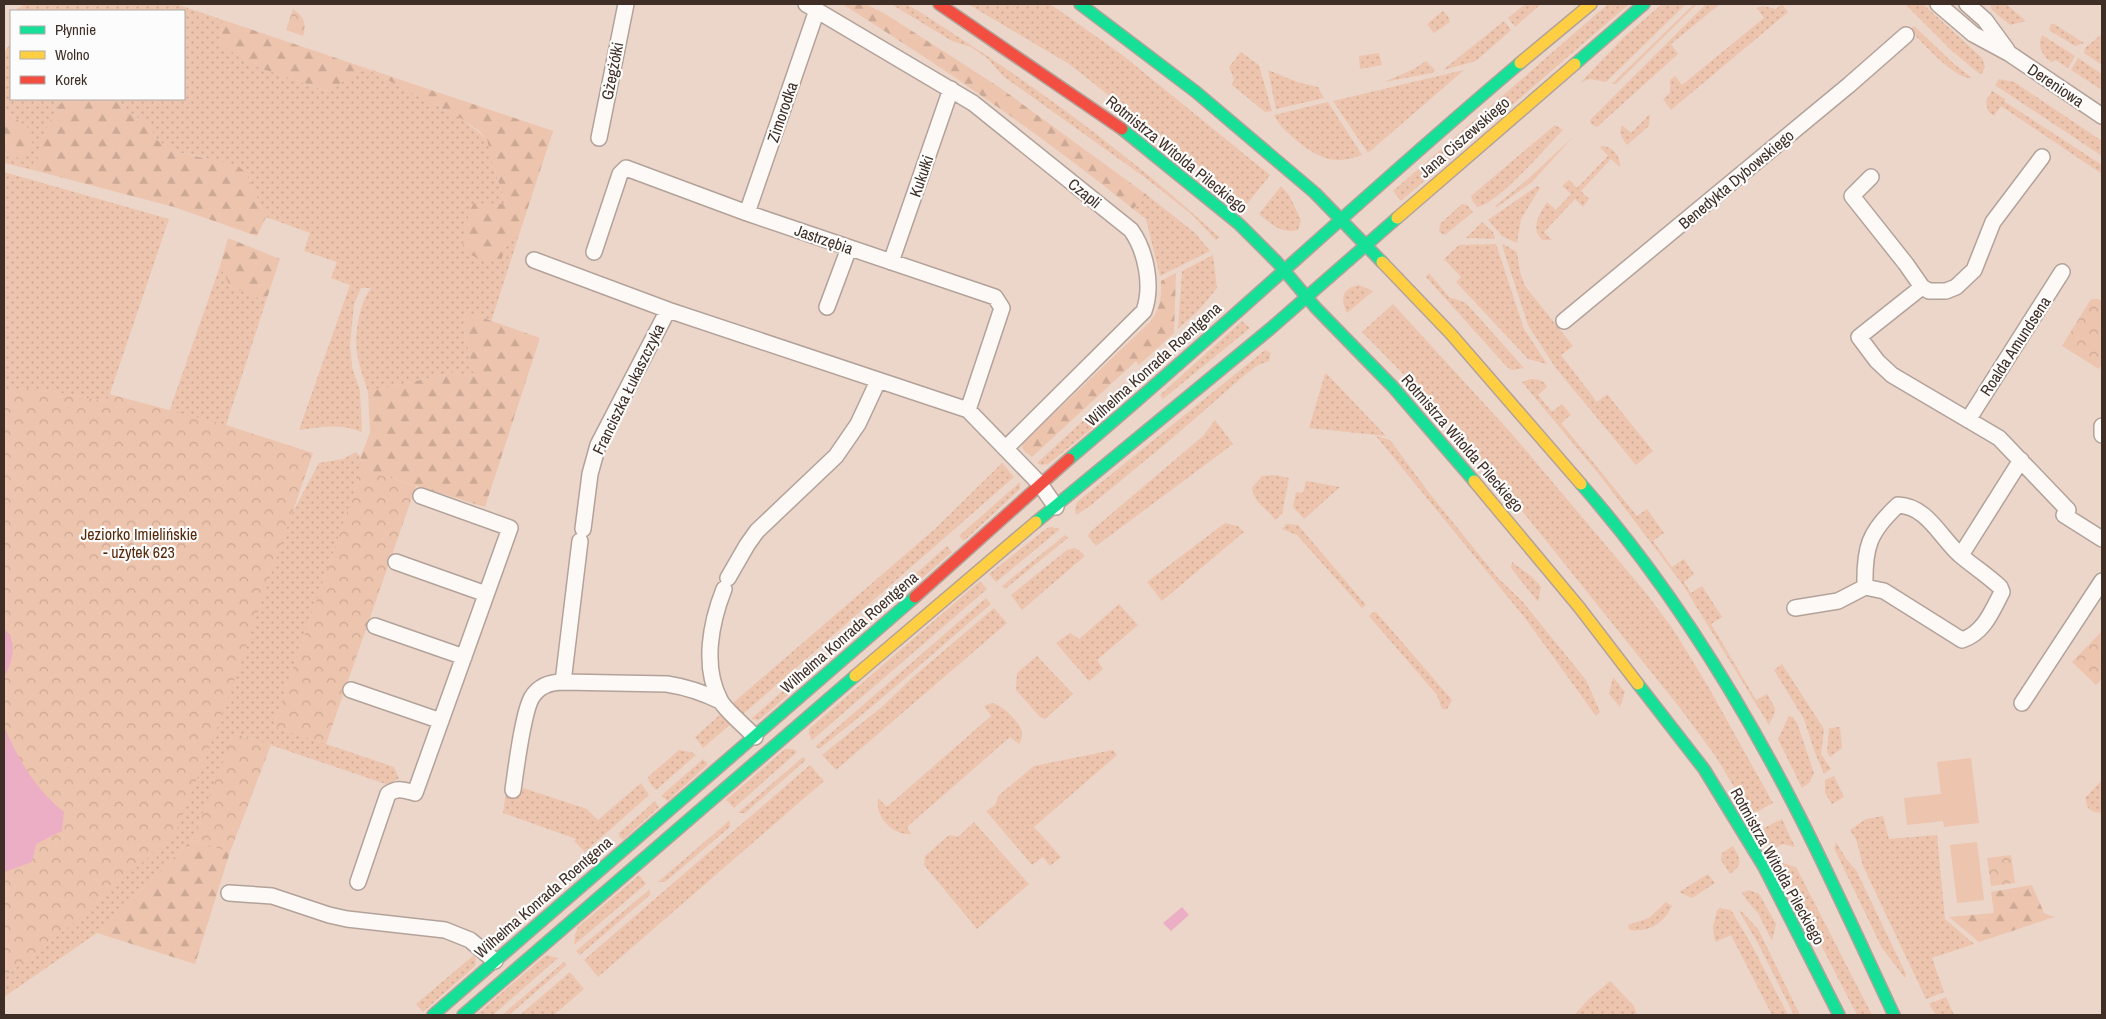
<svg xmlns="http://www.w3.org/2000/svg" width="2106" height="1019" viewBox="0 0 2106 1019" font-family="'Archivo Narrow',sans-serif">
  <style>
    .grass { fill: url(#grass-dots) }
    .forest { fill: url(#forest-firs) }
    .park { fill: url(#park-crowns) }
    .pitch { fill: #edc4ad }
    .water { fill: #ecaec4 }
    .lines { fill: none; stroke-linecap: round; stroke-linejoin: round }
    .street-casing { stroke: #b3a299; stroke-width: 18 }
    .fast-casing { stroke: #b3a299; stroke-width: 14 }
    .slow-casing { stroke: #b3a299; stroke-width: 14 }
    .jam-casing { stroke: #b3a299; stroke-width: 14 }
    .street { stroke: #fcf9f7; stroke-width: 15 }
    .fast { stroke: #16e098; stroke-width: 11 }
    .slow { stroke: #ffcf43; stroke-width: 11 }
    .jam { stroke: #f24e42; stroke-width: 11 }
    .labels { text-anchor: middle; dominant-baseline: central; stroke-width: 4.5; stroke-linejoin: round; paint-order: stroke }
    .street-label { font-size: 16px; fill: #3e2e25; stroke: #fcfcfc }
    .park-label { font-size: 16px; fill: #58290a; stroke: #fcfcfc }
  </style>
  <defs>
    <pattern id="grass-dots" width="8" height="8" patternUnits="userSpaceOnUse" patternTransform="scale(1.25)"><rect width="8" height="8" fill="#edc4ad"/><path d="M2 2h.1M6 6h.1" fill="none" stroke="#cca995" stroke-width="1.8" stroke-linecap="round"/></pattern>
    <pattern id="forest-firs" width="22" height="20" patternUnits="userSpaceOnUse" patternTransform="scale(1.25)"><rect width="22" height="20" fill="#edc4ad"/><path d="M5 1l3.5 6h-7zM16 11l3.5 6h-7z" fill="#cca995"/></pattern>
    <pattern id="park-crowns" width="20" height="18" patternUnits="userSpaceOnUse" patternTransform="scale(1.25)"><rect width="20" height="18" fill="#edc4ad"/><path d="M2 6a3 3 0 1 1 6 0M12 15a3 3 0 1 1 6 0" fill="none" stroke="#cca995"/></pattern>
  </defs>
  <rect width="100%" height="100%" fill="#ecd6ca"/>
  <path class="grass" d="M25,4H176L223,20L219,43L272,72L327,91L365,68L462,119L487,139L493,165L506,204L505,248L513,234L518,238L491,322L466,312L463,327L474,373L466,375L455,372L368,392C364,379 359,366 357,353C354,335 360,302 371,288H361L354,304L350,345L352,367L360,391L362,432C341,423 321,427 299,430L350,285L331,278L337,262L304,251L310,233L266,217L246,173L203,157L176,152L157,140L146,121C135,120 125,107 117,99H184V11H14Z
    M891,4H907C1017,73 1123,148 1219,237L1216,240L1191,214L1147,179L1003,76L987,58L971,47L952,41Z
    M968,4H1050L1121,54L1270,175L1247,204L1069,64Z
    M1525,4H1541L1515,27L1508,18Z
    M1608,4H1629L1401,201L1393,191Z
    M1662,4H1686L1606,82L1590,79L1581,82L1624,37Z
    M1694,4H1697L1616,84H1612Z
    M1706,4H1720L1671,44L1678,54L1597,127L1591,124L1590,120Z
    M1782,4L1788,12L1671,110L1663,99L1670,93V80L1675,76L1682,85L1764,18L1757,8L1763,6L1776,9Z
    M1905,4H1923L1982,58L1985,67L1981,75L1952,51Z
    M1990,4H2006L2026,21L2010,25L1992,10Z
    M1443,11L1449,18L1450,22L1434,33L1427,24Z
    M1504,21L1511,30L1476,61L1443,70Z
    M2051,24H2054L2084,43L2075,46L2049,30Z
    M1914,26L1954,64L1972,78C1955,80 1922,42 1910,30Z
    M2102,34V65L2084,53L2085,48Z
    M2042,35L2075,56L2068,68L2056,60L2051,62C2042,55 2037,46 2042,35Z
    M11,42V99H64C48,118 40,147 33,170L4,163V151L19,158L28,128L4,110V53Z
    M1241,52L1259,65L1272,111L1265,112L1232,85L1234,79L1229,67Z
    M1379,53L1382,65L1360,69L1359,56Z
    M2078,58L2102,74V90L2071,70Z
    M1426,61L1435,70L1432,73L1384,82L1414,69Z
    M1268,70L1297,82L1318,87L1324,98L1276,109Z
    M1464,70L1368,153L1333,101Z
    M1999,79L2014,82L2102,141V156L1995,85Z
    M1992,91L2005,99V102L2102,165V174L2001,106L1994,116L1988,111L1986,101Z
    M1328,102L1362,155C1334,166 1319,158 1297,141C1287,132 1280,127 1274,115Z
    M1650,114L1649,126L1627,145C1622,138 1618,133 1622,125L1631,133Z
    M1555,125L1563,130C1546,147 1498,204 1477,207L1472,200L1471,196Z
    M1573,137L1532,182L1497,207L1495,206L1528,179Z
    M1603,146C1613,147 1621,157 1620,167L1611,159L1581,191L1589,199L1583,207L1575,199L1544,232L1552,240H1543C1529,230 1540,213 1547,202L1556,210L1571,194L1562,186L1569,180L1577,188L1608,156L1600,147Z
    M4,172L169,219L107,402L52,391L21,388L4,394Z
    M1281,186L1289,195L1301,220L1298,230C1281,234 1271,224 1259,214Z
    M1537,186L1540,188L1521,219L1517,243L1502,236L1488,220Z
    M1147,195L1195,233L1210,251L1160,276L1146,219L1133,209Z
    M1462,204L1467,205L1473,212L1445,235L1439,232L1440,224Z
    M1482,222L1493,232L1495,239L1466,238Z
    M1496,244L1524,329L1547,364L1528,359L1456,282L1461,277L1444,259L1459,245Z
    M1503,244L1517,252L1520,272L1525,286L1573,346L1561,355L1597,402L1607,394L1653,451L1636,465L1555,367L1528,325L1502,245Z
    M1213,255L1217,288L1199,310L1178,329L1182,271Z
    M220,266L230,286L266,301L226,425L169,412Z
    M1429,273L1449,297L1466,303L1524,368L1512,370L1507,367L1426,277Z
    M1359,285L1373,291L1347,313C1340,299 1342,288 1359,285Z
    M1393,304L1512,434L1646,593L1673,629L1709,688L1773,803L1751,815L1716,757L1680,708L1503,487L1415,386L1362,332Z
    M1242,321L1250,328L1163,399L1160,395Z
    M1265,350L1271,353L1269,361L1258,365L1247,373L1176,435L1090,506L1076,515L1075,509L1077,502Z
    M1325,374H1327L1386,436L1309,428Z
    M1530,379C1538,379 1544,380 1547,387L1538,395L1552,412L1562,404L1571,415L1561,423L1637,516L1647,509L1664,533L1653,541L1672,567L1684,559L1694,574L1684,582L1691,593L1702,586L1722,617L1711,624L1756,700L1767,694L1775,708V712L1769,725L1683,585L1602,478L1522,382Z
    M1124,383L1131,386L1103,420L1048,464L1041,465L1037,463Z
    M1215,420L1233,444L1096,546L1088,536L1090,532L1203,436Z
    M1376,436L1390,440L1430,494L1497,577L1522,601L1586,680L1600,712L1596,716L1525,618Z
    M356,452L361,457L362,469L273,726L394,767L399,779L386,784L235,733L192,840L97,933L4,997V977L71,925L319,463L343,459Z
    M1002,463L1014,477L743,714L733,703L936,528Z
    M1274,475L1289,478L1282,514L1275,520C1266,507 1255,505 1252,488L1262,476Z
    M1306,481L1340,487L1304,519L1293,507L1296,492L1303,493Z
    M1020,482V489L964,541L959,536Z
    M1225,523L1238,526L1244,532L1162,601L1147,582Z
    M1286,524L1298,525L1366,605L1362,608L1297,535L1282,529Z
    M1051,527L1060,529L996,582L989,574L1047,528Z
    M1065,535L1068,538L1005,589L1002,586Z
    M947,546L952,552L759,720L751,719Z
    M1074,548L1079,550L1085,556L1022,610L1011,595L1067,550Z
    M1512,562L1532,577L1541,587L1538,602L1511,568Z
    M980,581L987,589L812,740L809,734V729Z
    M986,598L991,604C933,653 878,704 819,749L816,746Z
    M1119,604L1138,625L1097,660L1103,669L1089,681L1056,643L1070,633L1079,639Z
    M994,608L1007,623L836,770L822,755L883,706L912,678Z
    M1376,612L1452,700L1447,709H1442L1437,695L1369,616L1372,613Z
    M1037,656L1073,694L1045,719L1040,717L1016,690L1017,673Z
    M1782,664L1824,729L1821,754L1831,769L1824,774L1815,753L1804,719L1774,670Z
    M1613,677L1625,692L1620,707L1609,694Z
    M992,703C1002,704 1021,723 1022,733C1023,737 1021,741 1019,744L1010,737L907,827L911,834C892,835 875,817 878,798L887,807L991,716L984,706Z
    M723,712L732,723L703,748L695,737Z
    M1789,716L1793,717L1797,723L1814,773L1810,782L1802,788L1778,739Z
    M1840,727L1842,748L1830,757L1827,752L1829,728Z
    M785,749H793L797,752L734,808L726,800Z
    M679,750L691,752L696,755L656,790L649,782L648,777Z
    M1113,750L1117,755L1034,827L1061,857L1050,866L1043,857L1032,865L986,811L995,805L999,795L1034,766Z
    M803,757L806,760L745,813H738Z
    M703,759L708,764L668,801L661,796Z
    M810,765L824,781L598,977L584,960Z
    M1834,776L1844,797L1832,804L1825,793V780Z
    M2102,780V813L2094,812L2088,808L2085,798Z
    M641,783L649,795L585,852L574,841L576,839L503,813L506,792L521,794L523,788L587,809L598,820Z
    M655,801L659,807L623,840L619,836V833Z
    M1883,816L1889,839L1937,835L1945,919L1974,944L1932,958L1944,992L1926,999L1863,866L1856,839L1850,830L1866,819Z
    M1782,819L1795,847L1783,844L1771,850L1760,830Z
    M730,820V827L665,882H658Z
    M974,822L1029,884L977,929L924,865L925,856L949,835L958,837Z
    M1836,842L1847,860L1856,870L1906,974L1905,978L1882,948L1834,848Z
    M1733,846C1740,859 1744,864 1730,874L1721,860L1722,853Z
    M1783,863L1796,867L1872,1015H1857L1780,865Z
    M1708,874L1715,883L1692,898L1679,892Z
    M639,875L646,884L574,945L575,935L578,927Z
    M650,889V895L580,955L576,951Z
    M1749,890L1759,894L1776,924L1772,941L1758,913L1748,902L1742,893Z
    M1666,902L1672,906C1663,924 1650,932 1630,930L1628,925L1649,918Z
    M1720,908L1731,910L1750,942L1788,1015H1772L1731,935L1715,942L1713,927L1717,910Z
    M1739,911L1742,912L1758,929L1800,1015H1794L1759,945Z
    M474,955L476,959L475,966L423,1012L416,1004Z
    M546,955L558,958L493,1015H476Z
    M564,962L567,965L509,1015H502Z
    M570,972L584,989L554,1015H520Z
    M1610,981L1634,1006L1637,1015H1574L1590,998Z
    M1946,997L1954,1015H1936L1929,1004Z"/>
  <path class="forest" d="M842,4H866L887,15L999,87L1147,195L1133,209C1039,133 944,68 842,4Z
    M223,20L553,131L518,238L513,235L505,248L501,261L479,259L462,250L469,212L474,203L506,204L493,165L487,139L478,130L462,119L365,68L328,91L251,65L219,43Z
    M64,99H117C125,107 135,120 146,120L157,140L176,152L237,165L246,173L266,217L257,236L174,207L33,170C40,147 48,118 64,99Z
    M4,110L28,128L33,145L19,158L4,151Z
    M228,238L280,259L266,301L230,286L220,266Z
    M1176,273L1174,333L1139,365L1136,361L1032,457C1027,453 1022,451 1022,444L1151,321C1161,307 1161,298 1161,281Z
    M466,312L540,338L485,507L362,469L361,457L370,432L368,392L455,372L466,375L474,373L463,327Z
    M192,840L230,852L195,964L97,933Z
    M2032,885L2044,913L2054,917L1979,942L1949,917L1994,913L1991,892Z"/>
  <path class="park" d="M293,9C304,16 307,24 303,36L286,30Z
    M2091,299H2098L2102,301V363L2099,369L2062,346Z
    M21,388L52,391L107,402L109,394L226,425L313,453L221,719L175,834L71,925L4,977V394Z
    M362,469L416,486L326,744L273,726Z
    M2102,631V679L2096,685L2072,662Z
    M234,733L271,745L230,852L192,840Z
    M2011,855L2015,883L1991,886L1987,858Z"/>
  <path class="pitch" d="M1971,758L1979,823L1944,827L1943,821L1907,825L1904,798L1941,794L1937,762Z
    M1977,842L1984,900L1957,903L1950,845Z"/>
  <path class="water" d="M4,629C19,641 12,663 4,677Z
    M4,726C17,758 36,790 64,812L62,831L36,844L32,862L4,872Z
    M1182,907L1189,915L1171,931L1163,923Z"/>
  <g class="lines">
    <defs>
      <path id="street" d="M806,4L973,103L1131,230C1146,251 1153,286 1144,311L1006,448
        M1938,4L1973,34L2010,54L2102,116
        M1967,4L1985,20L2007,50
        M599,138L626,4
        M1871,177L1852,196L1906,264L1922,287L1929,291H1946L1956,287L1974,270L1993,222L2042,157
        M747,213L817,10
        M594,252L620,174L626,168L747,213L995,297L1002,308L968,410
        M534,260L668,310L968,410L1040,484L1056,507
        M891,262L951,89
        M1922,287L1859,337L1877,361L1892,375L1999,438L2068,510L2064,515L2102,539
        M827,307L849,248
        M1564,321L1849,85L1906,35
        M1968,420L2062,272
        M2102,426V435
        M1898,505C1927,506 1940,537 1960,555C1973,566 1987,575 2000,587L2002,592C1992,611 1984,633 1962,640L1884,591L1865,587C1864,547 1869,532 1898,505Z
        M583,529L590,474L598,445L668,310
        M1961,555L2021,460
        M396,562L486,594
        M728,578L747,545L757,531L836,456L858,424L878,381
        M724,589C711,622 702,666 720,700C724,709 746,727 755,737
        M1795,608L1838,601L1865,587
        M375,626L464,657
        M563,682L667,684C686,687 702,692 720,701
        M351,690L441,721
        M2022,703L2102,581
        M513,790C516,769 523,712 532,697C539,686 550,682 563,682L580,541
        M358,882L388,794C397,787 404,790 415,793L510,528L421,496
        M229,893L272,896L329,915L347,919L445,930L470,940L495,961"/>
      <path id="fast" d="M1080,4L1196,92L1315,193L1382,262
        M1575,64L1644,4
        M1122,129L1239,224L1277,262L1316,308L1393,387L1474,481
        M1069,459C1222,330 1367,192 1520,63
        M1581,484C1669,584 1740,699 1800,817C1833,882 1863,949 1894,1015
        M1036,522L1270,329L1397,218
        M1638,684L1704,769L1764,867L1839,1015
        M433,1015L915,597
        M463,1015L855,676"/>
      <path id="slow" d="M1520,63L1591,4
        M1397,218L1575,64
        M1382,262L1451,334L1581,484
        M1474,481L1579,607L1638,684
        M855,676L1036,522"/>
      <path id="jam" d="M939,4L1122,129
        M915,597L1069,459"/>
    </defs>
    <use href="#street" class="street-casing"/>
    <use href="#fast" class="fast-casing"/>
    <use href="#slow" class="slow-casing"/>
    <use href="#jam" class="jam-casing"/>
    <use href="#street" class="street"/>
    <use href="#fast" class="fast"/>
    <use href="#slow" class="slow"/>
    <use href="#jam" class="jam"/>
  </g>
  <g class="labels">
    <g class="street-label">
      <text transform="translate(612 71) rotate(-79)">Gżegżółki</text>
      <text transform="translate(2056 85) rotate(34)">Dereniowa</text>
      <text transform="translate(782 112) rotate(-71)">Zimorodka</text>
      <text transform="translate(1464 137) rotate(-41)">Jana Ciszewskiego</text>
      <text transform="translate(1177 154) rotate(39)">Rotmistrza Witolda Pileckiego</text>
      <text transform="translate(921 176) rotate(-71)">Kukułki</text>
      <text transform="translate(1736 179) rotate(-40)">Benedykta Dybowskiego</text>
      <text transform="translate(1085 193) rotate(39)">Czapli</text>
      <text transform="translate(824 239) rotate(19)">Jastrzębia</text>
      <text transform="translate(2015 346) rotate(-57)">Roalda Amundsena</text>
      <text transform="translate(1153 364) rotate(-42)">Wilhelma Konrada Roentgena</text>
      <text transform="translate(628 389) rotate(-64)">Franciszka Łukaszczyka</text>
      <text transform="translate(1463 443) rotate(49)">Rotmistrza Witolda Pileckiego</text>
      <text transform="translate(849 632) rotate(-41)">Wilhelma Konrada Roentgena</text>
      <text transform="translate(1778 866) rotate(61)">Rotmistrza Witolda Pileckiego</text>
      <text transform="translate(543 897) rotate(-41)">Wilhelma Konrada Roentgena</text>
    </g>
    <g class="park-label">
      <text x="139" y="534">Jeziorko Imielińskie<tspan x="139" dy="18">- użytek 623</tspan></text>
    </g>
  </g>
  <rect width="2106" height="1019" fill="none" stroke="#3e2e25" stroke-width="10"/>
  <rect x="10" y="10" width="175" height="90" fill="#fcfcfc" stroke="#b0aaa6"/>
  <rect x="20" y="26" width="25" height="8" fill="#16e098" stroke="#b0aaa6"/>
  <text x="55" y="35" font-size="15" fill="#3e2e25">Płynnie</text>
  <rect x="20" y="51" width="25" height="8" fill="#ffcf43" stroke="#b0aaa6"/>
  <text x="55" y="60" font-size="15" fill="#3e2e25">Wolno</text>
  <rect x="20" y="76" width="25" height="8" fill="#f24e42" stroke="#b0aaa6"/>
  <text x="55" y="85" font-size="15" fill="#3e2e25">Korek</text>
</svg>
